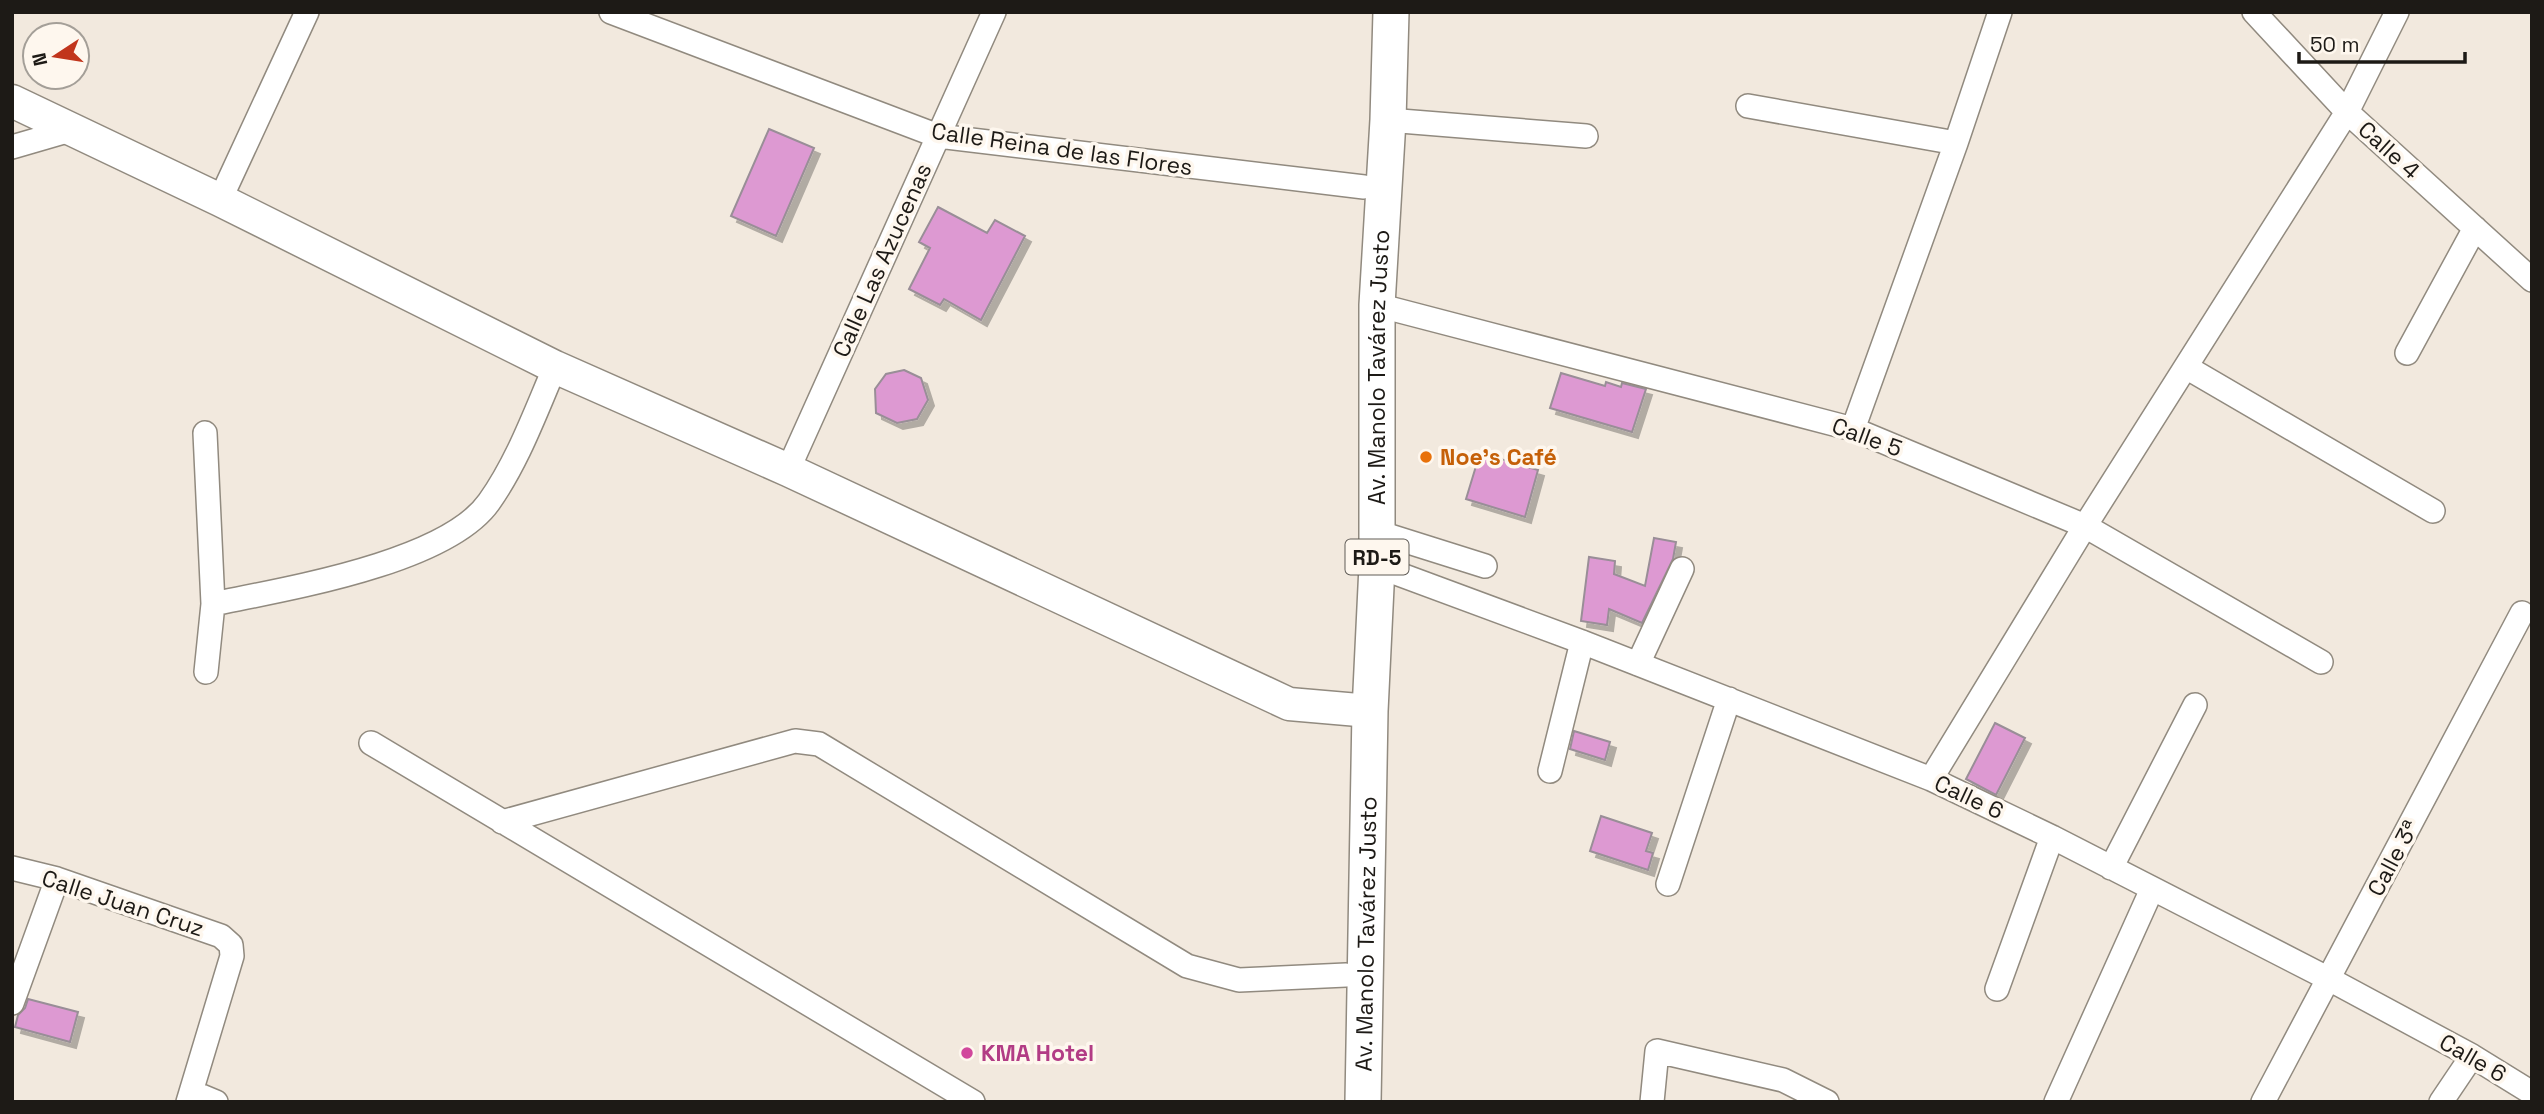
<svg xmlns="http://www.w3.org/2000/svg" width="2544" height="1114" viewBox="0 0 2544 1114" font-family="'Space Grotesk',sans-serif">
  <style>
    .building { fill: #dd99d2; stroke: #998e97; stroke-width: 2; filter: url(#shadow) }
    .lines { fill: none; stroke-linecap: round; stroke-linejoin: round }
    .street-casing { stroke: #918a7f; stroke-width: 26 }
    .secondary-casing { stroke: #918a7f; stroke-width: 35 }
    .primary-casing { stroke: #918a7f; stroke-width: 38 }
    .street { stroke: #fff; stroke-width: 23 }
    .secondary { stroke: #fff; stroke-width: 32 }
    .primary { stroke: #fff; stroke-width: 35 }
    .food-dot { fill: #e8710a; stroke: #fef7ee; stroke-width: 2.5 }
    .hotel-dot { fill: #d1479c; stroke: #fef7ee; stroke-width: 2.5 }
    .labels { text-anchor: middle; dominant-baseline: central; stroke-width: 7; stroke-linejoin: round; paint-order: stroke }
    .shield { fill: #fef7ee; stroke: #605c57; stroke-width: 2 }
    .shield-label { font-size: 21px; font-weight: bold; fill: #1d1a16 }
    .street-label { font-size: 23px; fill: #1d1a16; stroke: #fef7ee }
    .food-label { font-size: 23px; font-weight: bold; fill: #c56008; stroke: #fef7ee; text-anchor: start }
    .hotel-label { font-size: 23px; font-weight: bold; fill: #b23c85; stroke: #fef7ee; text-anchor: start }
  </style>
  <defs>
    <filter id="shadow"><feDropShadow dx="6" dy="6" stdDeviation="0" flood-color="#0004"/></filter>
  </defs>
  <rect width="100%" height="100%" fill="#f2e9de"/>
  <path class="building" d="M769,129L814,148L776,236L731,216Z
    M938,207L987,233L995,220L1025,236L981,320L944,299L940,305L909,289L930,248L919,242Z
    M904,370L921,378L928,400L917,419L897,423L876,413L875,389L886,374Z
    M1561,373L1605,386L1606,382L1621,387L1622,383L1646,389L1632,432L1550,408Z
    M1480,453L1538,470L1525,517L1466,499Z
    M1654,538L1676,542L1673,559L1642,623L1609,609L1607,625L1581,621L1589,557L1615,561L1614,574L1645,586Z
    M1995,723L2025,738L1996,795L1966,779Z
    M1574,731L1610,742L1605,760L1570,749Z
    M1601,816L1652,833L1646,851L1653,853L1648,870L1590,851Z
    M28,999L78,1012L70,1042L15,1027L18,1015L25,1008Z"/>
  <g class="lines">
    <defs>
      <path id="street" d="M611,12L938,136L1364,187
        M2254,12L2347,112L2532,280
        M1748,106L1956,143
        M1388,120L1586,136
        M12,147L74,129
        M220,200L307,12
        M1377,305L1853,429L2085,526L2321,662
        M2407,353L2475,228
        M2186,367L2433,511
        M1853,429L1956,143L2000,12
        M205,433L213,604L206,672
        M788,470L994,12
        M1377,532L1485,566
        M1377,566L1582,642L1931,779L2052,837L2329,979L2472,1056L2532,1093
        M213,604C285,589 446,563 489,502C518,461 535,413 555,367
        M1638,664L1682,569
        M371,743L973,1102
        M1550,771L1582,642
        M1931,779L2085,526L2347,112L2397,12
        M502,822L795,741L819,744L1187,966L1239,980L1346,975
        M12,868L57,879L221,936L231,945L232,956L188,1102
        M2111,868L2195,705
        M1668,884L1729,699
        M1997,989L2052,837
        M12,1003L57,879
        M192,1092L216,1102
        M1652,1102L1657,1051L1783,1080L1827,1102
        M2056,1102L2152,889
        M2263,1102L2522,613
        M2441,1102L2472,1056"/>
      <path id="secondary" d="M12,101L220,200L555,367L788,470L1289,704L1370,711"/>
      <g id="primary">
        <path id="s1" d="M1363,1102L1370,711L1377,566V305L1388,120L1391,12"/>
      </g>
    </defs>
    <use href="#street" class="street-casing"/>
    <use href="#secondary" class="secondary-casing"/>
    <use href="#primary" class="primary-casing"/>
    <use href="#street" class="street"/>
    <use href="#secondary" class="secondary"/>
    <use href="#primary" class="primary"/>
  </g>
  <circle class="food-dot" cx="1426" cy="457" r="7"/>
  <circle class="hotel-dot" cx="967" cy="1053" r="7"/>
  <g class="labels">
    <rect class="shield" x="1345.5" y="539.5" width="63" height="35" rx="5"/>
    <g class="shield-label">
      <text x="1377" y="557">RD-5</text>
    </g>
    <g class="street-label">
      <text transform="translate(1062 149) rotate(8)">Calle Reina de las Flores</text>
      <text transform="translate(2389 150) rotate(42)">Calle 4</text>
      <text transform="translate(882 260) rotate(-66)">Calle Las Azucenas</text>
      <text stroke="none"><textPath href="#s1" startOffset="735">Av. Manolo Tavárez Justo</textPath></text>
      <text transform="translate(1867 437) rotate(20)">Calle 5</text>
      <text transform="translate(1969 797) rotate(25)">Calle 6</text>
      <text transform="translate(2393 858) rotate(-62)">Calle 3ª</text>
      <text transform="translate(123 903) rotate(18)">Calle Juan Cruz</text>
      <text stroke="none"><textPath href="#s1" startOffset="168">Av. Manolo Tavárez Justo</textPath></text>
      <text transform="translate(2473 1058) rotate(30)">Calle 6</text>
    </g>
    <g class="food-label">
      <text x="1440" y="457">Noe's Café</text>
    </g>
    <g class="hotel-label">
      <text x="981" y="1053">KMA Hotel</text>
    </g>
  </g>
  <rect width="2544" height="1114" fill="none" stroke="#1d1a16" stroke-width="28"/>
  <g transform="translate(56 56) rotate(258)"><circle r="33" fill="#fef7ee" stroke="#a49f98" stroke-width="2"/>
  <path d="M0-5L12 26L0 18L-12 26Z" fill="#c1351c"/>
  <text y="-10" font-size="19" font-weight="bold" text-anchor="middle" fill="#1d1a16">N</text>
  </g>
  <path d="M2299 52v10h166v-10" fill="none" stroke="#1d1a16" stroke-width="3.5"/>
  <text x="2310" y="52" font-size="21" fill="#1d1a16" stroke="#fef7ee" stroke-width="5" paint-order="stroke">50 m</text>
</svg>
